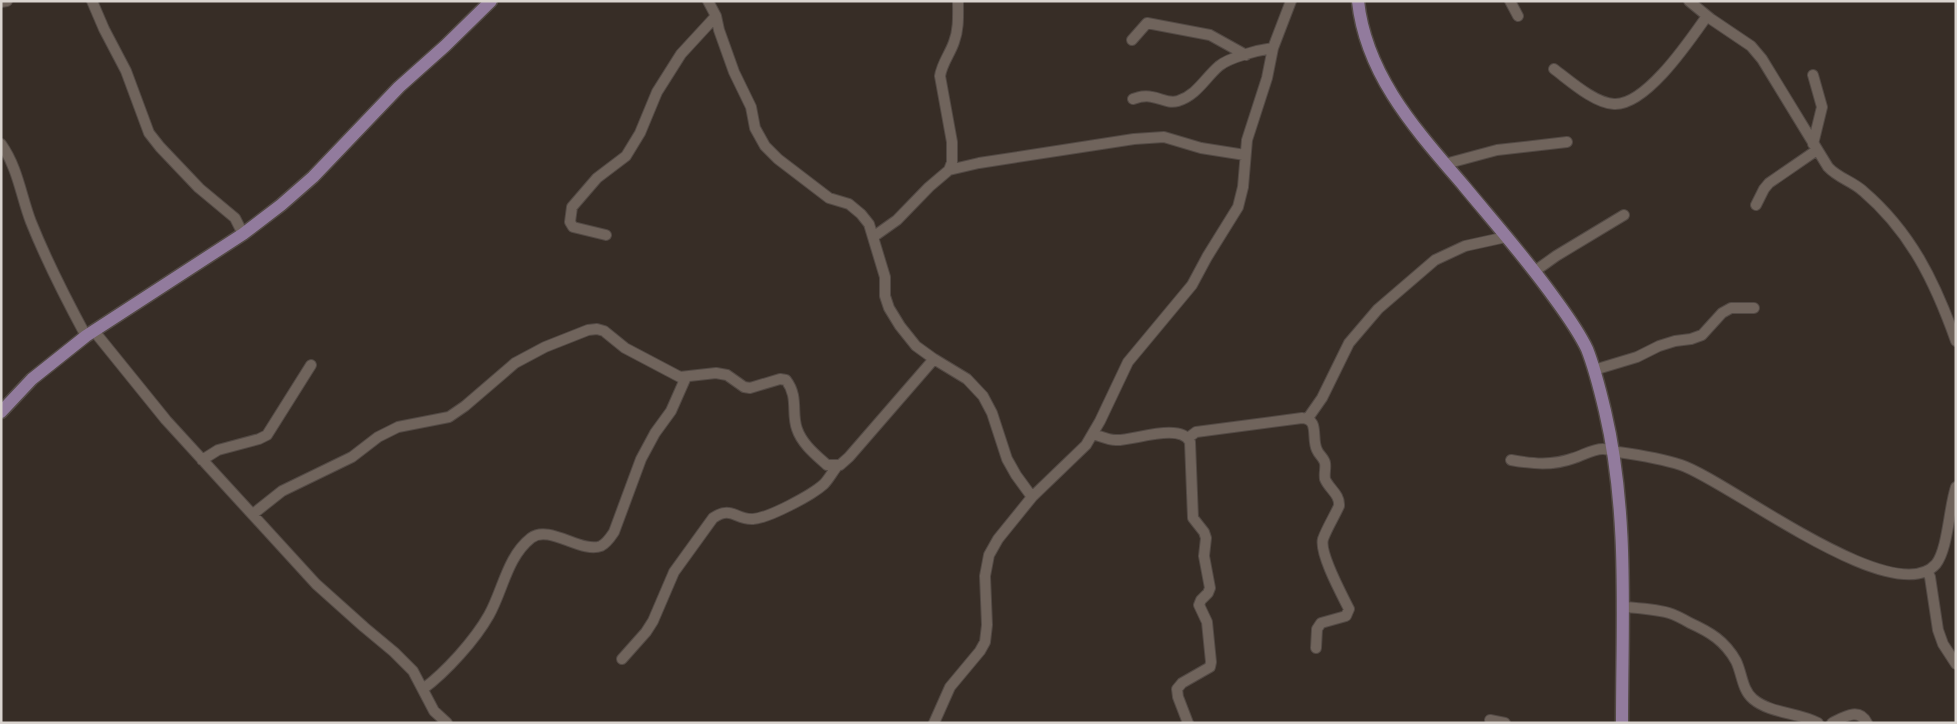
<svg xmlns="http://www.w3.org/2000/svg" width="1957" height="724" viewBox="0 0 1957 724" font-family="'Open Sans',sans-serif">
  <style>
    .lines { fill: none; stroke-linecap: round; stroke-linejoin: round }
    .minor-casing { stroke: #534a45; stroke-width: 12 }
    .major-casing { stroke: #534a45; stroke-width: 15 }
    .minor { stroke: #70645c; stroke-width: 10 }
    .major { stroke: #927b9d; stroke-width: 12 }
  </style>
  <rect width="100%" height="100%" fill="#372d26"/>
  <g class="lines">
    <defs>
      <path id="minor" d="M92,1L104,29L126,71L149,133L160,147L199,188L235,218L243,234
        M708,1L716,16L719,30L734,72L751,107L755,128L765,146L778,159L829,198L849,204L861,214L869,224L885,277V296L889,308L900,326L916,346L934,359L967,379L983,396L992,413L1007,459L1016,475L1032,497
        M1510,1L1518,16
        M1689,1L1711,19L1751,46L1762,59L1828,167C1838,178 1852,181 1863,191C1911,232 1935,282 1956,341
        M1,2L7,1
        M1132,40L1147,23L1210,35L1246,55
        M1554,69C1569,80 1594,103 1614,104C1646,106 1690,40 1707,16
        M1133,99C1139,97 1145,95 1152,97C1161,98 1168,104 1178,101C1197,95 1205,78 1219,66C1230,57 1259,50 1273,48
        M1,144C18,168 21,196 31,222C47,262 66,299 86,336
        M1813,144L1822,107L1813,75
        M1445,164L1497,150L1567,142
        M949,170L979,163L1134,139L1164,137L1201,148L1245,155
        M1756,205L1764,189L1769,183L1817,150
        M606,235L573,227L570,222L572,207L597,178L626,156L640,133L657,92L681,54L716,16
        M873,237L897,220L929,187L949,170L952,162V142L940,76C942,63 950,54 954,42C959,29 958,15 958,1
        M1535,271L1556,256L1624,215
        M94,331L166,420L316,584L364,627L394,652L413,671L434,711L447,723
        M1594,370L1637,357L1659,346L1675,341L1691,339L1702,335L1722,313L1731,308H1754
        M1308,418L1322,398L1349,343L1378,309L1435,260L1465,246L1506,237
        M1093,434C1100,436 1108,440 1116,440C1132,441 1181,422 1190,442L1193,518L1204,532L1206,538L1204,556L1210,588L1208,593L1201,600L1199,605L1207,622L1211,662L1210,667L1182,683L1177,689L1178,697L1188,723
        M1188,438L1196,432L1302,418C1320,419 1311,438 1317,450C1319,455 1324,458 1325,463C1326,468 1324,473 1325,479C1329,489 1340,494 1339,506C1334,517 1327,528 1323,539C1319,553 1342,595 1349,609L1346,616L1321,623L1317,629L1316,648
        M202,460L218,450L259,439L267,435L311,365
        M1511,460C1533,464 1552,466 1574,458C1584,455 1592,449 1603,449C1608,449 1613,451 1618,452C1639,455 1660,458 1681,465C1727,480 1894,612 1936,564C1948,549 1949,507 1956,487
        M253,514L282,491L352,457L378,437L398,427L449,417L465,406L515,363L545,347L588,330L597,329L604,331L625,348L680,377L716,373L727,375L744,387L750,388L780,379L786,380C799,397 791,413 797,429C802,444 816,455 827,465H840L849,457L934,359
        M1927,571L1930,577L1938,630L1943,644L1956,664
        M1623,607C1638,608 1654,609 1669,613C1676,615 1683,619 1690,623C1710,632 1725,641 1736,661C1742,673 1742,690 1753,699C1771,714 1798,712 1818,723
        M622,659L646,632L653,621L674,572L713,518C732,505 735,520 753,519C769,518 812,495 824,484C829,479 833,471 838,465
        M423,689C446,672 475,640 489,615C503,590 507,557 531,538C549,524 582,554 601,546C607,543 610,538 614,532L641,459L655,433L671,411L686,377
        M1490,720L1505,723
        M934,723L950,687L980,651L985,642L987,625L985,576L989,555L998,539L1032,497L1086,445L1100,421L1128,362L1192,285L1207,257L1238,207L1243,187L1247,140L1267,78L1273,48L1291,1
        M1832,723C1844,717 1859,707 1867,723"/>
      <path id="major" d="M1358,1C1366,76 1417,131 1464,186C1493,221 1523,255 1550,292C1563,310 1577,328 1587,349C1595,369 1600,390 1605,411C1629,513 1622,618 1622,723
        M1,412L32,379L86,336L243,234L281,205L313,177L399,87L445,46L491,1"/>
    </defs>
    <use href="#minor" class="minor-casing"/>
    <use href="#major" class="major-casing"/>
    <use href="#minor" class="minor"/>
    <use href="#major" class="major"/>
  </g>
  <rect width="1957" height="724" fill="none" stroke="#dad4cf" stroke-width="5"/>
</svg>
